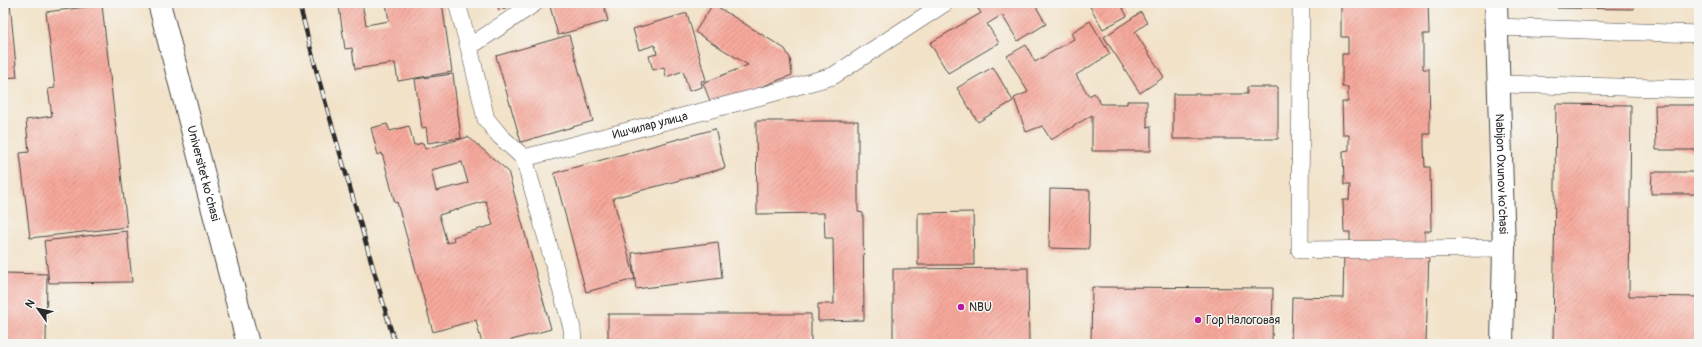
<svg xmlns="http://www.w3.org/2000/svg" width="1702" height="347" viewBox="0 0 1702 347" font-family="Pangolin,sans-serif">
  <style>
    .building { fill: url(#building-hatch); fill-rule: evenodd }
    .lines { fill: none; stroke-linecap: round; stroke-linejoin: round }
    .service-casing { stroke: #494643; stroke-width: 18 }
    .minor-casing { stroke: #494643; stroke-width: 24 }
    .secondary-casing { stroke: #494643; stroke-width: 24 }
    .service { stroke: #fff; stroke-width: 17 }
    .minor { stroke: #fff; stroke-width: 22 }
    .secondary { stroke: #fff; stroke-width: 22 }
    .rail-casing { stroke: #2b2b2b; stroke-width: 4.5 }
    .rail { stroke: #f6f6f2; stroke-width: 3; stroke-dasharray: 9; stroke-linecap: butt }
    .poi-dot { fill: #b5179e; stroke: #f6f6f2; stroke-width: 1.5 }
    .labels { text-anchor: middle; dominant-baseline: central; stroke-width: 3; stroke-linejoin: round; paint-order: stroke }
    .street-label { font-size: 12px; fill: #2b2b2b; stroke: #f6f6f2 }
    .poi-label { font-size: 12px; fill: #2b2b2b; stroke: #f6f6f2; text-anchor: start }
  </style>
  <defs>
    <pattern id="building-hatch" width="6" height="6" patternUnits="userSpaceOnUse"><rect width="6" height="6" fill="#f7a99c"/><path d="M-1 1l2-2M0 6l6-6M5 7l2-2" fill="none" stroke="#c88a7f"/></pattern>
  </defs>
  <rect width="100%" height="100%" fill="#f6f6f2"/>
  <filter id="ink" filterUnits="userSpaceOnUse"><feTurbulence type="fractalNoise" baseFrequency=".025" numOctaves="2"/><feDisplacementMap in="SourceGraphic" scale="8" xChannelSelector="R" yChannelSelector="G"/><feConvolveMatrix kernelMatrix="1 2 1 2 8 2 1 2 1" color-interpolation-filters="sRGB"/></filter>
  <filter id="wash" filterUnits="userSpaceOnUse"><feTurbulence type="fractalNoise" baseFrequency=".012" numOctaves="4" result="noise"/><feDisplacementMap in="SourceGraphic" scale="16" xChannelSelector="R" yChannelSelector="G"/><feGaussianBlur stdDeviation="0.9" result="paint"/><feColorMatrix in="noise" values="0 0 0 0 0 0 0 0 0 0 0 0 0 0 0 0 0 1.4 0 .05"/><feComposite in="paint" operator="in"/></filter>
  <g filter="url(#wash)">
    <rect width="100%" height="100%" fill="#f2e2c8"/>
    <g id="blocks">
      <path class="building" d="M3,3H10L17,77L3,78Z
        M356,3H362L366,25L389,21L386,3H442L452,72L398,81L395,63L355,69L352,48L345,49L339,6Z
        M497,3H520L499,10Z
        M549,3H611L604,6L608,21L558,35Z
        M988,3H1034L1046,24L1018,41L1002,15L987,24L999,43L948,73L930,43L981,13L978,9Z
        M1088,3H1120L1127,16L1103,29Z
        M1347,3H1428L1429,34H1423V69H1429L1430,134H1424V147L1425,167H1430L1431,231H1425V246L1350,247V232H1344L1343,200H1349L1350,185H1344L1343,151L1349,150V135H1343L1342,102H1348V87H1342V54H1348V37H1341V4Z
        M1557,3H1634V9L1557,8Z
        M713,4L785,49L790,58L792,75L712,106L703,83L748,65L695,32Z
        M102,5L127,227L30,238L20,153L29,152L26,120L52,116L48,89L55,88L46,12Z
        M1141,12L1147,23L1135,32L1164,77L1140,93L1104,37Z
        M687,13L706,80L701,81L702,87L689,91L683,71L666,77L664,67L653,70L649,56L657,54L655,45L639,50L633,29Z
        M1090,21L1110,54L1076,75L1089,96L1094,93L1101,104H1127V101H1147V127L1151,126V151H1092V115L1051,140L1042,126L1026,132L1014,98L1028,92L1007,56L1026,45L1035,62L1074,39L1071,33Z
        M569,35L593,121L521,142L496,56Z
        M993,67L1013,101L978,122L957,88Z
        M453,74L461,138L428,143L426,127L422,128L415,79Z
        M1247,87H1278V139H1173V94H1247Z
        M1556,104L1631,105L1629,296L1699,297V344H1553Z
        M1655,105H1699V150H1656Z
        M756,121H858V212L863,213L864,320L818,321V304H834L833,238H825L824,213L757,214Z
        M387,124L390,131L409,126L414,145L423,143L425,149L468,137L508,171L551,329L498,344H482L476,320L433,332L397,202L395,203L382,153L378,155L371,128ZM462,162L468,183L436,191L431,170ZM486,201L493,225L453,237L454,241L447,243L439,215Z
        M715,129L725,168L613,198L635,279L586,292L554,173Z
        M1652,172H1699V194H1651Z
        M1050,189L1090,190L1089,249L1049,248Z
        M973,212L974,265H918V213Z
        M127,231L132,282L49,283L44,241Z
        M718,242L722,278L636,289L632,253Z
        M1344,252L1429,253L1426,344H1291L1292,297L1343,298Z
        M1028,268L1029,344H893V269Z
        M3,273L47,274L46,344H3Z
        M1092,287L1273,288L1272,344H1091Z
        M608,314H811V344H608Z"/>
    </g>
  </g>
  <g filter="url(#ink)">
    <use href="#blocks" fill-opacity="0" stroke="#494643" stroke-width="1"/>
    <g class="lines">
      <defs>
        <g id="service">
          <path d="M457,3L469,47"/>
          <path d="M1301,3L1300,250L1504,248"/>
          <path d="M1497,27L1699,34"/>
          <path d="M1499,84L1699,89"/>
          <path d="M524,158L500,136L486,119L469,47L535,3"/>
          <path id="s1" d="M573,344L572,328L524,158L758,97L833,76L945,3"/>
        </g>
        <g id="minor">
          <path id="s2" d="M1496,3L1504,248L1502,344"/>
        </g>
        <g id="secondary">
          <path id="s3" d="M159,3L248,344"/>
        </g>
      </defs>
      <use href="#service" class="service-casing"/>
      <use href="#minor" class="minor-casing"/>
      <use href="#secondary" class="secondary-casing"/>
      <use href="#service" class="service"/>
      <use href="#minor" class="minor"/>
      <use href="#secondary" class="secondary"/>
      <defs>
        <path id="rail" d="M299,3L317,73L395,344"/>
      </defs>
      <use href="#rail" class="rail-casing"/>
      <use href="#rail" class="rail"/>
    </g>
  </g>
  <g class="poi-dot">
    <circle cx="961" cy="307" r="4"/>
    <circle cx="1198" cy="320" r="4"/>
  </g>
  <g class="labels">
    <g class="street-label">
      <text stroke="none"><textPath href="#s1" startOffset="323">Ишчилар улица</textPath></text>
      <text stroke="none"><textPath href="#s2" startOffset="171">Nabijon Oxunov ko'chasi</textPath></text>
      <text stroke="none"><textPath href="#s3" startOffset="176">Universitet kо‘chasi</textPath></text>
    </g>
    <g class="poi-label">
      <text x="969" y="307">NBU</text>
      <text x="1206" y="320">Гор Налоговая</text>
    </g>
  </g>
  <rect width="1702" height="347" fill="none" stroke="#f6f6f2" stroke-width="16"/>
  <g transform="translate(38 309) rotate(303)" stroke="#f6f6f2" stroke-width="3" paint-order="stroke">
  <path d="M0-3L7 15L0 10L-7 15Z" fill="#2b2b2b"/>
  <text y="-6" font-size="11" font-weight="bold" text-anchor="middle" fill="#2b2b2b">N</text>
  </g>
</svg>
